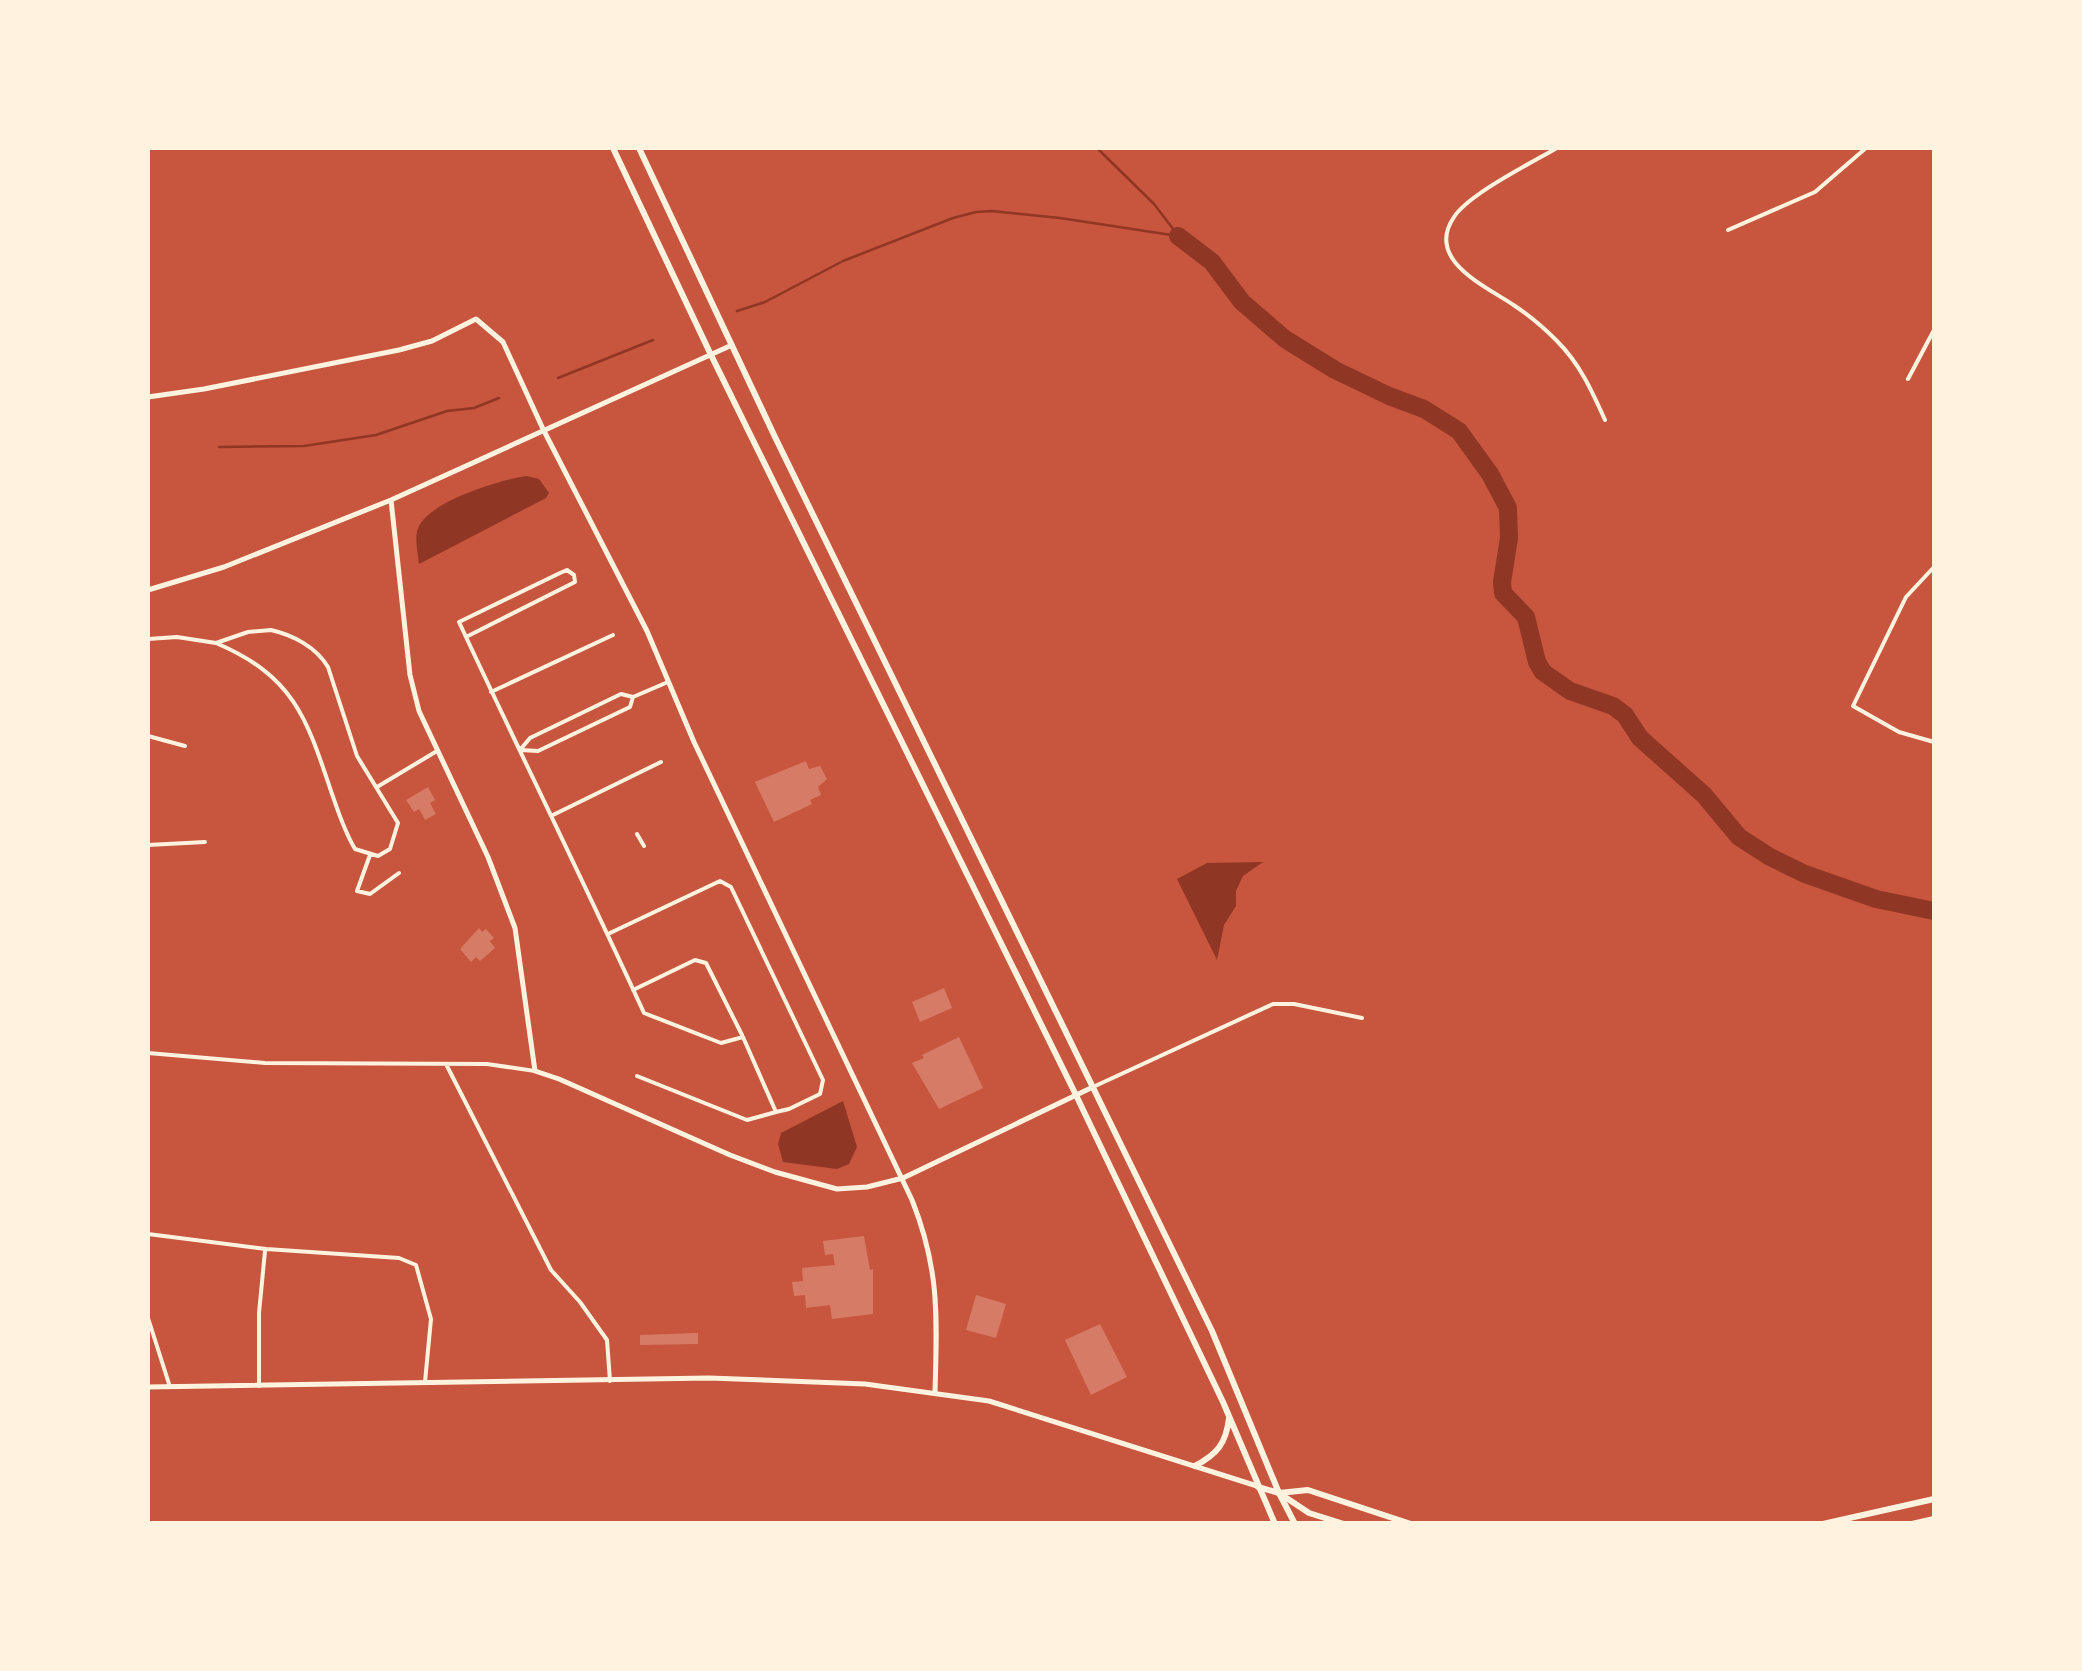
<svg xmlns="http://www.w3.org/2000/svg" width="2082" height="1671" viewBox="0 0 2082 1671" font-family="'Public Sans',sans-serif">
  <style>
    .water { fill: #8f3625 }
    .lines { fill: none; stroke-linecap: round; stroke-linejoin: round }
    .stream { stroke: #8f3625; stroke-width: 2.5 }
    .river { stroke: #8f3625; stroke-width: 18 }
    .building { fill: #d67c66 }
    .minor { stroke: #fff3e0; stroke-width: 4 }
    .tertiary { stroke: #fff3e0; stroke-width: 5 }
    .secondary { stroke: #fff3e0; stroke-width: 6 }
    .primary { stroke: #fff3e0; stroke-width: 6 }
  </style>
  <rect width="100%" height="100%" fill="#c8553d"/>
  <path class="water" d="M526,476L539,479L549,493L546,498L419,564C418,554 415,541 417,532C422,503 500,480 526,476Z
    M1263,862L1243,876L1236,891V906L1224,925L1217,960L1177,879L1207,863Z
    M843,1101L857,1147L849,1164L837,1169L783,1162L778,1144L781,1133Z"/>
  <g class="lines">
    <path class="stream" d="M1097,148L1154,204L1177,234
      M737,311L765,302L843,261L953,218L976,212L992,211L1060,218L1178,236
      M558,378L653,340
      M219,447L304,446L376,435L447,411L474,408L499,398"/>
    <path class="river" d="M1178,236L1212,262L1242,302L1285,339L1335,370L1389,396L1424,409L1459,431L1490,474L1508,508L1509,538L1502,582L1503,593L1526,617L1537,662L1543,672L1570,691L1613,706L1625,715L1640,738L1704,795L1739,837L1770,857L1805,874L1876,899L1934,911"/>
  </g>
  <path class="building" d="M806,761L809,769L820,766L827,779L818,787L821,795L810,800L812,804L774,822L755,782Z
    M428,787L435,800L430,803L436,814L425,820L419,809L414,812L406,800Z
    M479,928L482,932L486,929L494,938L490,941L495,948L480,961L476,957L471,962L460,949Z
    M944,988L952,1008L920,1022L912,1002Z
    M959,1037L983,1088L939,1109L912,1063L924,1058L922,1055Z
    M864,1236L870,1270L873,1269V1314L832,1319L830,1305L806,1308L805,1295L794,1296L792,1282L803,1281L802,1268L835,1265L833,1254L825,1255L823,1241Z
    M976,1295L1006,1304L996,1338L966,1330Z
    M1100,1324L1127,1377L1091,1395L1065,1340Z
    M698,1333V1344L640,1345V1335Z"/>
  <g class="lines">
    <path class="minor" d="M1557,148C1531,163 1469,194 1454,217C1424,261 1488,287 1515,306C1530,316 1545,329 1557,341C1580,364 1592,391 1605,420
      M1728,230L1815,192L1866,148
      M1908,379L1934,330
      M1934,567L1906,597L1853,706L1899,732L1934,742
      M271,630C293,635 316,647 328,667L357,756L398,823L390,849L378,856L355,849C344,831 338,811 331,791C306,716 293,676 216,643L248,632Z
      M466,637L575,582L574,575L567,570L560,573L459,622C520,753 584,882 644,1013L721,1043L743,1037L776,1112L747,1120L637,1076
      M148,639L177,637L216,643
      M491,692L613,635
      M633,697L630,707L538,751L520,750L530,738L621,694L633,697L668,682
      M148,736L185,746
      M377,787L437,751
      M553,815L661,762
      M637,834L644,846
      M148,845L205,842
      M370,855L357,891L370,894L399,873
      M610,933L720,881L731,887L823,1080L820,1094L789,1109L776,1112
      M633,990L695,960L706,963L742,1035
      M148,1053L265,1063L487,1064L535,1071
      M447,1066L551,1270L580,1302L607,1340L610,1381
      M1093,1087L1273,1004H1294L1362,1018
      M148,1234L266,1249L399,1258L416,1265L431,1319L425,1382
      M148,1318L170,1387
      M259,1386V1313L265,1251"/>
    <path class="tertiary" d="M148,397L204,389L399,350L432,341L476,319L503,342L543,429L647,631L694,742L912,1200C940,1270 937,1318 935,1392
      M391,500L410,675L419,711L488,857L515,928L535,1071L559,1079L730,1155L775,1172L837,1189L867,1187L903,1178L1093,1087
      M148,590L224,567L391,500L732,345
      M148,1387L709,1378L865,1384L989,1401L1257,1486"/>
    <path class="secondary" d="M1258,1487L1279,1493L1309,1513L1344,1524
      M1279,1493L1308,1490L1411,1524
      M1823,1524L1934,1499
      M1912,1524L1934,1519"/>
    <path class="primary" d="M613,148L711,355L1075,1093L1223,1402L1275,1524
      M639,148L775,437L1212,1331L1279,1493L1295,1524
      M1195,1466C1217,1454 1226,1444 1229,1418"/>
  </g>
  <rect width="2082" height="1671" fill="none" stroke="#fff3e0" stroke-width="300"/>
</svg>
